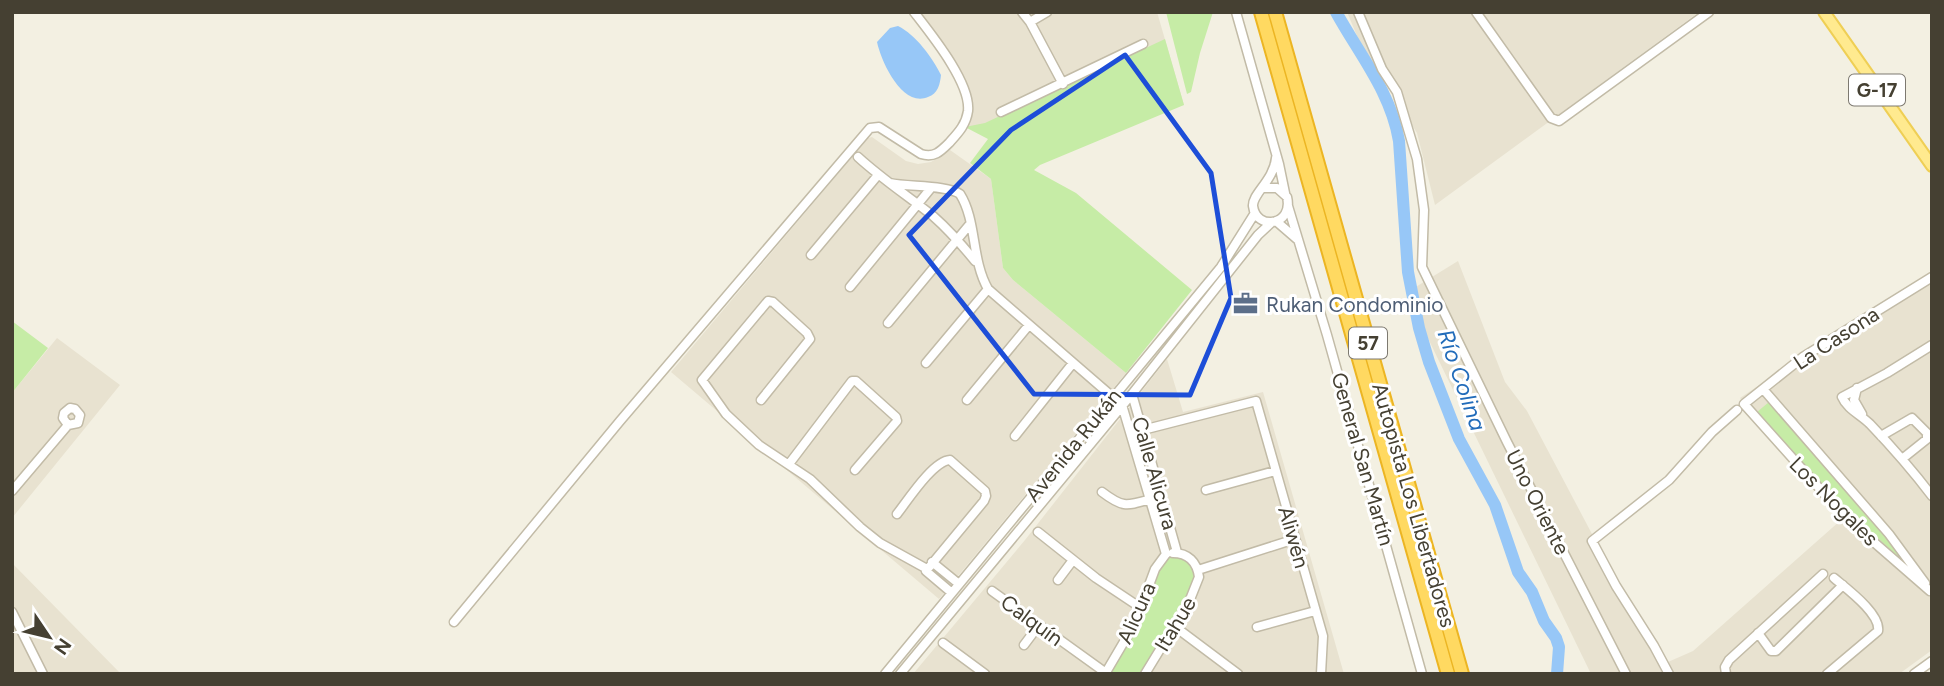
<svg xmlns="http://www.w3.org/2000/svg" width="1944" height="686" viewBox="0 0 1944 686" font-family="Figtree,sans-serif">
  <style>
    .residential { fill: #e8e2d0 }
    .green { fill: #c6eca6 }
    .water { fill: #97c7f7 }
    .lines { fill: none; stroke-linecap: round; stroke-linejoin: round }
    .river { stroke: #97c7f7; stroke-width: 12 }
    .minor-casing { stroke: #c2bba7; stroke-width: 11 }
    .major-casing { stroke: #efcf55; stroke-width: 14 }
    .highway-casing { stroke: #ecb523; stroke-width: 16 }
    .minor { stroke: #fff; stroke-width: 8 }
    .major { stroke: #ffea8f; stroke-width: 10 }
    .highway { stroke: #ffd961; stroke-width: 12 }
    .marked { fill: none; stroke: #1d4ed8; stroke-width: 5; stroke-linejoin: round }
    .labels { text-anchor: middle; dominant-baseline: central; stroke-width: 6; stroke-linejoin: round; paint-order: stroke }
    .shield { fill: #fff; stroke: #7d7970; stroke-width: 2 }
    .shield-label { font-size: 19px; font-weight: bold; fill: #454032 }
    .service-label { font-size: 21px; fill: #4e5e75; stroke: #fff; text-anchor: start }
    .street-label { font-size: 21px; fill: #454032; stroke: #fff }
    .water-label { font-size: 23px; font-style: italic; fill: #226cba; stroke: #fff }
  </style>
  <rect width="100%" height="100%" fill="#f3f0e2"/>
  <path class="residential" d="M918,12H1157L1184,105L965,127L964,77L947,47Z
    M1347,12H1699L1435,205L1417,133L1360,43Z
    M872,137L906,161L918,164L931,162L950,150L991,179L1003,268L1013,280L1126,373L939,599L671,372L868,138Z
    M1458,261L1505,382L1527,411L1666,674H1591L1406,293Z
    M1932,275V650L1899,674H1672L1668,662L1693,651L1841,520L1740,398L1824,342Z
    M57,338L120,385L12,518V393Z
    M1167,359L1183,412L1263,392L1344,674H913L1025,540Z
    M12,563L121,674H12Z"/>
  <path class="green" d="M1166,12H1213L1200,53L1191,92L1187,94Z
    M1165,39L1184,105L1040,165L1034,170L1076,193L1192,290L1126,373L1013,280L1003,268L991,179L970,163L988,139L965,127L985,123Z
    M12,321L48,348L12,393Z
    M1769,402L1904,558L1901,559L1838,502L1757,412Z
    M1179,556C1185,558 1192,562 1195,569C1200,582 1150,659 1139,674H1109L1138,625L1159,567L1169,558Z"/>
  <path class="water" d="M898,26C916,35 932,57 941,75C940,84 938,94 928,97C902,108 881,61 877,42L890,28Z"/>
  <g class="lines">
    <path class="river" d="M1336,12C1359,54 1391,92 1399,141L1408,272L1419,328L1429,362L1459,439L1495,505L1518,572L1532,592L1544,621L1556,638L1559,647L1557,674"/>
    <defs>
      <path id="minor" d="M1022,12L1030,22L1063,84
        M1236,12L1279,164L1285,193
        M1358,12L1382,69L1397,92L1417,159L1424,210L1422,267L1507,442L1626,674
        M1476,12L1551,118L1559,121L1709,12
        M1030,22L1047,12
        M1001,112L1143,44
        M858,157C882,179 908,196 933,216C949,230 962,245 975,261
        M890,183C908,187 947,185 960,194C977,221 971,259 988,289L1122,405L1166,554
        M1263,188H1277L1287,197C1294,226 1256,231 1253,206C1252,194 1274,180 1276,158
        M1288,206L1327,335L1422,674
        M1276,221L1298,240
        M811,255L878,175
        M850,287L931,188
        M888,323L970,224
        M1932,345L1887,373L1842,397C1847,409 1861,415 1870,424C1892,447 1913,471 1932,496
        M926,363L988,289
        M1857,388L1854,400L1862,414
        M1763,389L1889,534L1925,583
        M1132,394L1177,552
        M761,400L810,339L807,333L773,302L768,301L702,380L726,414L759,445L810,479L860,527L880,543L927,569
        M967,400L1029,325
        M1131,433L1256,401L1323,636L1321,674
        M1015,436L1073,363
        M1881,436L1912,418L1927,433V439L1902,459
        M789,464L852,381H856L896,417L897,421L855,470
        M1206,490L1275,471
        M12,491L68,425L78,423L80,415L75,409L70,408L64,413L63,418L68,425
        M1102,492C1123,508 1126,506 1151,499
        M897,514C908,500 933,461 950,460L985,491L986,496L984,501L926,571L952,593
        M1038,532L1096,578L1141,608
        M932,562L959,584
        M1198,570L1295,539
        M1058,580L1073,560
        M992,591L1106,673
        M1930,591L1845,517L1744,404L1803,357L1932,277
        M12,612L43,674
        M454,622L620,421L870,128L879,127L921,154C934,158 940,152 949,143C958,133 966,125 968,111C971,83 931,34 914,12
        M1174,626L1238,674
        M1257,627L1315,611
        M1758,633L1771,651H1776L1843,585
        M943,643L985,674
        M1024,645L1039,625
        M885,674L1221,267L1255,213
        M900,674L1132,394L1258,235L1272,222
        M1105,674L1135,623L1155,569L1166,554
        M1145,674L1189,602L1199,577C1197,562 1188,553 1173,553
        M1669,674L1654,646L1616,586L1592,541L1669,480L1712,432L1737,410
        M1726,674L1725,667L1729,660L1823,574
        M1827,674L1878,631C1881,614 1847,589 1834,578
        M1914,674L1932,661"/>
      <path id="major" d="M1824,12L1932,166"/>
      <path id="highway" d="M1261,12L1448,674
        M1275,12L1462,674"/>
    </defs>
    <use href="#minor" class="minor-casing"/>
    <use href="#major" class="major-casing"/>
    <use href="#highway" class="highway-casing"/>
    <use href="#minor" class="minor"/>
    <use href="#major" class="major"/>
    <use href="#highway" class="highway"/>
  </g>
  <path class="marked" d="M1125,55L1211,173L1231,298L1190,395L1034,394L909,235L1011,130Z"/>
  <defs>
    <symbol id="office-bare" viewBox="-9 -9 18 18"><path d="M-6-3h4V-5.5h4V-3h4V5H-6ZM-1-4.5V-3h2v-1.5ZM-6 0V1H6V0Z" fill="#5c6f8a" stroke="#fff" stroke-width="2.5" paint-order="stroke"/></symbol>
  </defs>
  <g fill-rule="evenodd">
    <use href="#office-bare" x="1228" y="286" width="35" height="35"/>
  </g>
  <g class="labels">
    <g class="shield">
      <rect x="1849" y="74.5" width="56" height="31" rx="5"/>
      <rect x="1349" y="327.5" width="38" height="31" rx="5"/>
    </g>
    <g class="shield-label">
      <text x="1877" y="90">G-17</text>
      <text x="1368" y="343">57</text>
    </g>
    <g class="service-label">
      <text x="1266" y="304">Rukan Condominio</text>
    </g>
    <g class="street-label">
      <text transform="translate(1836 338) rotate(-33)">La Casona</text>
      <text transform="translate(1073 445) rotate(-51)">Avenida Rukán</text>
      <text transform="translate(1363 459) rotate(74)">General San Martín</text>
      <text transform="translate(1155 473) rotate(74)">Calle Alicura</text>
      <text transform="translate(1834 501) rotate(45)">Los Nogales</text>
      <text transform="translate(1538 502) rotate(63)">Uno Oriente</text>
      <text transform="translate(1414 505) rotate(74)">Autopista Los Libertadores</text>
      <text transform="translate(1294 537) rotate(74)">Aliwén</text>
      <text transform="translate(1136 613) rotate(-66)">Alicura</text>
      <text transform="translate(1032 620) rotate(36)">Calquín</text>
      <text transform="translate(1175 624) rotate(-59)">Itahue</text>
    </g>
    <g class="water-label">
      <text transform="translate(1462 380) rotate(71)">Río Colina</text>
    </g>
  </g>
  <rect width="1944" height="686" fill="none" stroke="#454032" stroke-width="28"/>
  <g transform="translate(49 637) rotate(125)" stroke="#ffffff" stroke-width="5" paint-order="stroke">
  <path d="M0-5L12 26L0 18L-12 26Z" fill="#454032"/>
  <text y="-10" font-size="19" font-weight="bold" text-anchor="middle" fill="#454032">N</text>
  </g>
</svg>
